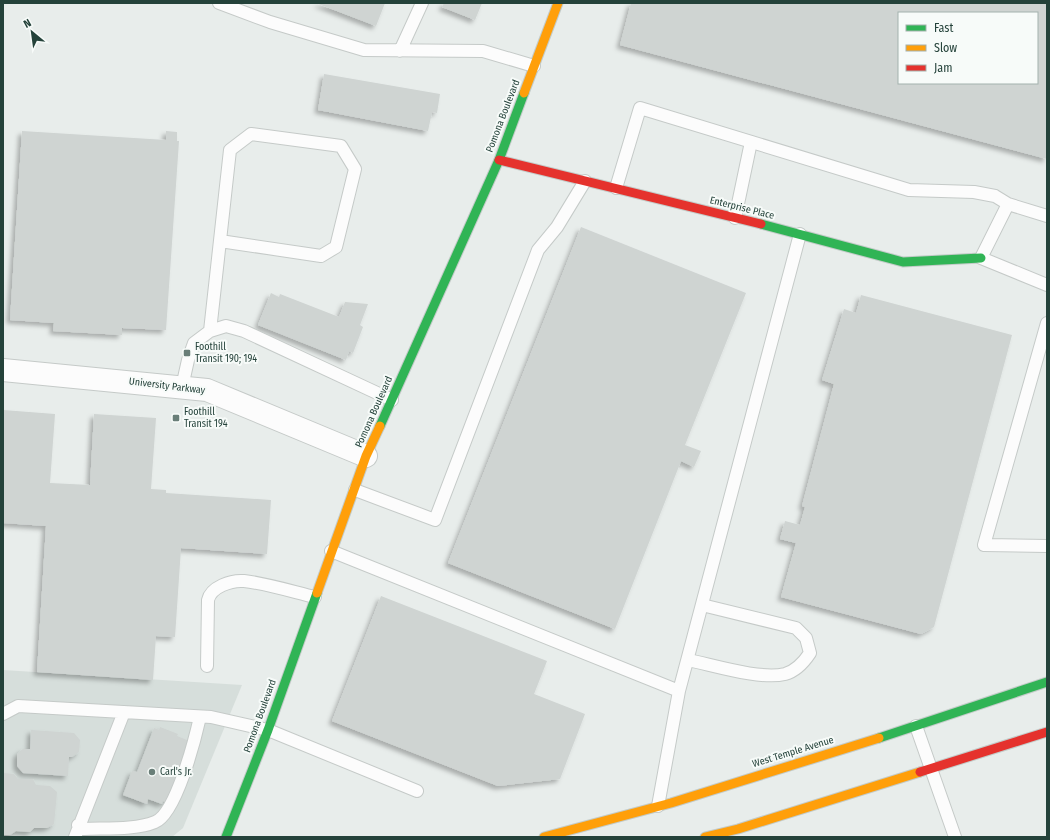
<svg xmlns="http://www.w3.org/2000/svg" width="1050" height="840" viewBox="0 0 1050 840" font-family="'Fira Sans Condensed',sans-serif">
  <style>
    .built { fill: #d6dedb }
    .building { fill: #cfd4d2; fill-rule: evenodd; filter: url(#shadow) }
    .lines { fill: none; stroke-linecap: round; stroke-linejoin: round }
    .lane-casing { stroke: #c5cac8; stroke-width: 14 }
    .street-casing { stroke: #c5cac8; stroke-width: 24 }
    .fast-casing { stroke: #c3cbc8; stroke-width: 11 }
    .slow-casing { stroke: #c3cbc8; stroke-width: 11 }
    .jam-casing { stroke: #c3cbc8; stroke-width: 11 }
    .lane { stroke: #fcfcfc; stroke-width: 12 }
    .street { stroke: #fcfcfc; stroke-width: 22 }
    .fast { stroke: #30b455; stroke-width: 9 }
    .slow { stroke: #ff9f0a; stroke-width: 9 }
    .jam { stroke: #e5322d; stroke-width: 9 }
    .poi-dot { fill: #697e78; stroke: #f7fbf9; stroke-width: 1.5 }
    .labels { text-anchor: middle; dominant-baseline: central; stroke-width: 4; stroke-linejoin: round; paint-order: stroke }
    .street-label { font-size: 10px; fill: #24423a; stroke: #f7fbf9 }
    .poi-label { font-size: 10px; fill: #24423a; stroke: #f7fbf9; text-anchor: start }
  </style>
  <defs>
    <filter id="shadow"><feDropShadow dx="-3.5" dy="3.5" stdDeviation="2" flood-color="#0004"/></filter>
  </defs>
  <rect width="100%" height="100%" fill="#e8edeb"/>
  <path class="built" d="M3,670L242,685L183,828L172,837H3Z"/>
  <path class="building" d="M316,3H385L376,26Z
    M444,3H482L475,20L442,7Z
    M631,3H1047V159L620,45ZM899,13H1037V83H899Z
    M324,74L440,94L437,113L432,112L428,131L318,110Z
    M22,131L166,140V131L177,132V141H179L166,330L122,328V335L53,331L54,323L10,320Z
    M581,227L746,293L685,445L701,451L694,467L681,461L615,629L448,563Z
    M271,293L279,297L280,294L339,317L345,302L368,304L360,325L363,327L353,353L349,351L346,360L258,325Z
    M861,295L1012,335L934,627L921,634L781,597L796,543L780,539L785,521L800,525L805,507L802,506L834,384L822,380L844,309L856,313Z
    M3,410L55,414L50,483L90,485L94,414L156,418L151,489L166,490V493L271,500L267,554L181,548L175,637L156,636L153,680L37,672L46,526L3,523Z
    M381,596L547,661L534,694L585,714L560,779L498,786L332,721Z
    M160,727L178,734L177,736L187,740V742L192,744L179,778L176,777L166,803L163,801L162,804L148,799L147,804L123,795L132,771L137,772L154,728L159,730Z
    M31,730L74,733L80,740L79,752L72,757H69L68,776L23,773L17,766V754L23,749H30Z
    M3,773L14,774L18,779H33L36,785L50,786L57,792L54,824L47,828H34L30,832L16,831L10,835H3Z"/>
  <g class="lines">
    <defs>
      <path id="lane" d="M219,3L270,22L364,50L483,51L534,66
        M400,51L422,3
        M616,188L640,108L909,190L974,192L995,196L1008,204L981,258L1047,285
        M1008,204L1047,216
        M735,218L751,142
        M1047,323L984,545L1047,546
        M210,331L230,150L251,134L341,146L355,169L336,247L321,256L220,241
        M182,387L188,360L194,343L210,331L226,326L244,331L392,400
        M355,490L435,520L538,250L557,227L585,181
        M331,551L679,691
        M688,660C713,665 760,680 785,674C796,671 804,662 810,653L806,638L796,628L702,605
        M207,666L208,600C211,587 231,580 244,581C264,583 294,592 315,597
        M3,714L18,706L211,717L268,730L417,791
        M916,726L955,837
        M658,806L679,691L800,234
        M78,825L84,829C105,828 136,830 155,822C176,814 195,739 200,717
        M75,837L124,712"/>
      <path id="street" d="M3,370L207,390L366,456"/>
      <path id="fast" d="M761,224L903,262L981,258
        M380,426L499,160L524,93
        M879,738L1047,682
        M226,837L268,730L317,593"/>
      <path id="slow" d="M524,93L558,3
        M317,593L366,456L380,426
        M544,837L671,803L879,738
        M705,837L738,829L920,772"/>
      <path id="jam" d="M499,160L761,224
        M920,772L1047,732"/>
    </defs>
    <use href="#lane" class="lane-casing"/>
    <use href="#street" class="street-casing"/>
    <use href="#fast" class="fast-casing"/>
    <use href="#slow" class="slow-casing"/>
    <use href="#jam" class="jam-casing"/>
    <use href="#lane" class="lane"/>
    <use href="#street" class="street"/>
    <use href="#fast" class="fast"/>
    <use href="#slow" class="slow"/>
    <use href="#jam" class="jam"/>
  </g>
  <g class="poi-dot">
    <rect x="183" y="349" width="8" height="8" rx="2"/>
    <rect x="172" y="414" width="8" height="8" rx="2"/>
    <circle cx="152" cy="772" r="4"/>
  </g>
  <g class="labels">
    <g class="street-label">
      <text transform="translate(503 116) rotate(-69)">Pomona Boulevard</text>
      <text transform="translate(742 208) rotate(14)">Enterprise Place</text>
      <text transform="translate(167 386) rotate(7)">University Parkway</text>
      <text transform="translate(374 412) rotate(-66)">Pomona Boulevard</text>
      <text transform="translate(260 716) rotate(-70)">Pomona Boulevard</text>
      <text transform="translate(793 752) rotate(-17)">West Temple Avenue</text>
    </g>
    <g class="poi-label">
      <text x="195" y="347">Foothill<tspan x="195" dy="12">Transit 190; 194</tspan></text>
      <text x="184" y="412">Foothill<tspan x="184" dy="12">Transit 194</tspan></text>
      <text x="160" y="772">Carl's Jr.</text>
    </g>
  </g>
  <rect width="1050" height="840" fill="none" stroke="#24423a" stroke-width="8"/>
  <rect x="898" y="12" width="140" height="72" fill="#f7fbf9" stroke="#a3b1ad"/>
  <rect x="906" y="25" width="20" height="6" fill="#30b455" stroke="#a3b1ad"/>
  <text x="934" y="32" font-size="12" fill="#24423a">Fast</text>
  <rect x="906" y="45" width="20" height="6" fill="#ff9f0a" stroke="#a3b1ad"/>
  <text x="934" y="52" font-size="12" fill="#24423a">Slow</text>
  <rect x="906" y="65" width="20" height="6" fill="#e5322d" stroke="#a3b1ad"/>
  <text x="934" y="72" font-size="12" fill="#24423a">Jam</text>
  <g transform="translate(32 32) rotate(331)" stroke="#f7fbf9" stroke-width="3" paint-order="stroke">
  <path d="M0-3L7 15L0 10L-7 15Z" fill="#24423a"/>
  <text y="-6" font-size="11" font-weight="bold" text-anchor="middle" fill="#24423a">N</text>
  </g>
</svg>
